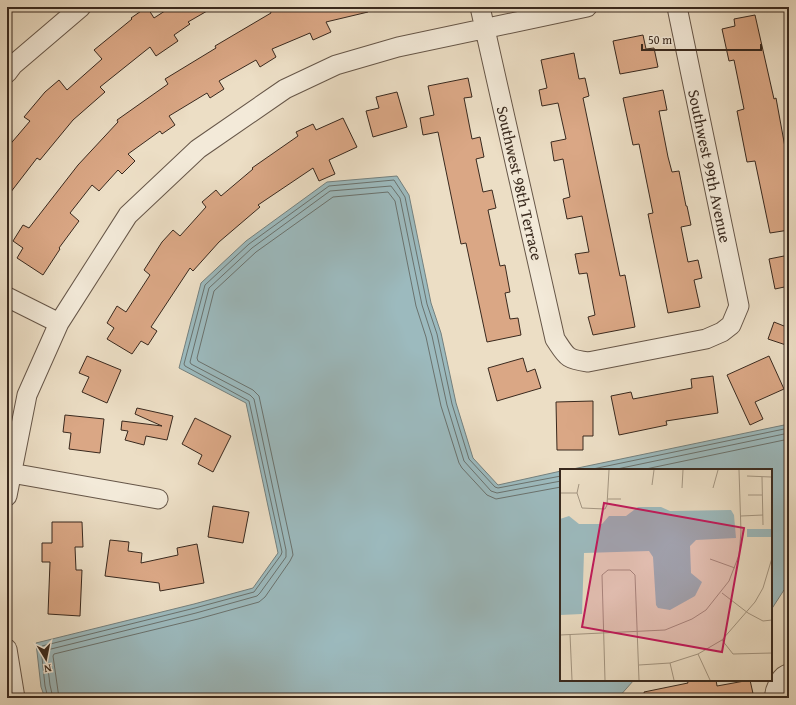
<svg xmlns="http://www.w3.org/2000/svg" width="796" height="705" viewBox="0 0 796 705" font-family="'Gentium Book Plus',serif">
  <style>
    .water { fill: #9cbabe; stroke: #74807e }
    .lines { fill: none; stroke-linecap: round; stroke-linejoin: round }
    .shore { stroke: #6a726e; stroke-width: 1 }
    .building { fill: #daa785; stroke: #39291e }
    .minor-casing { stroke: #665648; stroke-width: 21 }
    .minor { stroke: #f3ead9; stroke-width: 19 }
    .labels { text-anchor: middle; dominant-baseline: central; stroke-width: 4; stroke-linejoin: round; paint-order: stroke }
    .street-label { font-size: 16px; fill: #39291e; stroke: #f3ead9 }
    .inset-road { fill: none; stroke: #a49682; stroke-width: 1 }
    .view { fill: #c2185b; fill-opacity: 0.15; stroke: #c2185b; stroke-width: 2 }
    .inset-edge { fill: none; stroke: #39291e; stroke-width: 2 }
  </style>
  <rect width="100%" height="100%" fill="#ecdec5"/>
  <filter id="stains"><feTurbulence type="fractalNoise" baseFrequency=".005" numOctaves="4"/><feColorMatrix values="0 0 0 0 .2 0 0 0 0 .09 0 0 0 0 .02 0 0 0 .5 -.17"/></filter>
  <radialGradient id="worn" r=".72"><stop offset=".6" stop-color="#630" stop-opacity="0"/><stop offset="1" stop-color="#630" stop-opacity=".3"/></radialGradient>
  <path class="water" d="M397,176L409,195L431,303L441,333L456,403L473,458L498,485L561,471V680H634L618,698H45L41,687L36,643L194,604L253,588L278,553L246,403L179,368L201,283L246,241L327,182Z
    M789,424V590H784L771,610V470H568Z"/>
  <g class="lines">
    <path class="shore" d="M588,470L789,428
      M612,470L789,433
      M641,470L789,439
      M48,698L45,686L41,648L42,646L195,608L254,592L281,555L282,552L249,401L185,366L184,364L205,285L249,244L329,186L394,180L405,197L427,304L437,334L452,404L469,459L495,487L498,488L561,476
      M53,698L50,685L46,652L47,650L196,613L257,596L260,593L286,557V550L254,399L250,395L191,364L190,362L209,288L252,248L330,191L391,186L400,198L422,305L432,336L447,405L464,461L491,491L497,493L561,481
      M59,698L53,656L54,654L198,619L259,602L265,597L290,561L293,555L292,549L259,396L253,390L198,361L197,358L214,291L256,252L333,197L388,192L395,201L416,306L426,337L441,406L459,463L462,468L487,495L496,499L561,487"/>
  </g>
  <path class="building" d="M147,7L154,18L171,7H214L188,22L190,24L174,35L178,41L156,56L150,47L100,87L105,92L73,120L40,160L37,158L7,197V148L30,121L24,117L45,92L59,80L67,90L102,59L94,50L132,19L131,18Z
    M269,7H367L368,12L326,22L331,32L313,40L310,33L272,49L276,57L260,67L256,60L219,81L224,89L210,98L207,93L169,116L175,125L162,134L160,131L128,154L135,161L122,174L118,170L99,191L92,185L70,213L79,221L59,248L60,249L43,275L17,258L23,248L13,241L23,225L29,228L78,165L118,122L117,120L168,84L165,79L216,48L215,46L271,13Z
    M755,15L774,99L776,98L789,169V230L770,233L755,161L747,162L737,111L744,109L734,60L729,61L722,29L735,26L734,19Z
    M643,35L646,49L654,48L658,67L620,74L613,41Z
    M574,53L579,79L585,78L589,96L583,98L620,276L625,275L635,327L593,335L588,317L595,315L587,273L579,274L575,254L589,252L582,216L567,219L563,199L570,197L563,159L554,161L551,142L566,139L558,103L542,106L539,90L547,88L541,60Z
    M468,78L472,97L464,98L472,139L480,137L484,157L476,159L483,192L492,190L496,208L488,210L500,266L505,265L510,292L505,293L510,319L518,318L521,335L487,342L466,243L461,244L438,132L423,135L420,118L434,115L428,86Z
    M663,90L667,110L659,111L668,157L672,172L679,171L686,206H687L691,225L681,227L688,262L698,260L702,278L694,280L700,307L668,313L648,214L653,213L639,144L633,145L623,98Z
    M397,92L407,127L373,137L366,111L379,108L376,97Z
    M343,118L357,147L329,160L335,174L319,181L313,168L258,205L260,207L219,242L193,271L190,268L151,327L157,331L148,345L141,341L132,354L107,339L114,328L107,323L117,306L126,312L150,275L144,270L162,242L173,230L180,236L206,207L202,202L216,190L221,196L253,169L252,168L298,136L296,132L313,124L316,130Z
    M789,255V286L775,289L769,259Z
    M774,322L789,328V346L768,339Z
    M87,356L121,370L107,403L82,392L89,377L79,373Z
    M769,356L784,389L755,402L763,419L750,425L727,375Z
    M523,358L527,372L535,369L541,388L497,401L488,368Z
    M713,376L718,413L666,421L667,425L619,435L611,396L631,392L633,399L692,388L691,379Z
    M593,401V436H583V450H557L556,402Z
    M137,408L173,416L167,440L146,436L144,445L125,440L128,431L121,430L122,421L162,426L135,414Z
    M65,415L104,419L100,453L69,449L71,433L63,432Z
    M195,418L231,436L213,472L198,464L202,455L182,444Z
    M213,506L249,512L243,543L208,537Z
    M52,522H82L83,547H75L76,570H82L80,616L48,614L50,562H42V543H52Z
    M110,540L129,542L128,551L142,553L141,563L178,555L177,548L197,544L204,583L160,591L159,583L105,576Z
    M687,680H716L717,686L750,680L754,698H645L644,692L688,683Z"/>
  <g class="lines">
    <defs>
      <path id="minor" d="M480,7L555,339C567,357 566,359 588,362L706,339L722,332L731,325L739,306L677,7
        M7,73L13,65L81,7
        M7,297L59,323
        M11,473L158,499
        M7,496L27,395L59,323L128,215L198,149L285,89L336,65L398,47L587,7
        M7,649L15,698
        M774,698C775,690 780,675 789,674"/>
    </defs>
    <use href="#minor" class="minor-casing"/>
    <use href="#minor" class="minor"/>
  </g>
  <g class="labels">
    <g class="street-label">
      <text transform="translate(710 166) rotate(78)">Southwest 99th Avenue</text>
      <text transform="translate(520 183) rotate(77)">Southwest 98th Terrace</text>
    </g>
  </g>
  <g transform="translate(560 469)">
    <rect width="212" height="212" fill="#ecdec5"/>
    <path d="M78,38H101L110,42L171,41L174,46L176,69L136,71L130,77L131,104L142,113L135,127L110,141L98,139L96,136L93,88L89,82L24,84L22,145L0,146V50L9,47L19,55H42L49,47H66ZM187,60H212V68H187Z" fill="#9cbabe"/>
    <path class="inset-road" d="M187,7L211,8M202,8L203,56M19,15L17,24L22,39L45,40L47,36L49,1M92,16L94,1M122,19L123,1M153,19L158,1M0,24H17M188,26H202M48,30H61M181,47L203,46M150,90L175,99M162,124L188,144L203,152L212,151M10,165L12,211M0,166L105,161L132,150L146,141L169,112L179,86L181,63L179,1M162,171L173,185L212,184M138,185L150,211M110,194L114,211M79,196L110,194L138,185L162,171L195,133L203,119L212,89M45,211L42,106L48,101H70L75,106L79,211"/>
    <path class="view" d="M44,34L184,59L162,183L22,158Z"/>
    <rect width="212" height="212" class="inset-edge"/>
  </g>
  <rect width="796" height="705" fill="none" stroke="#ecdec5" stroke-width="24"/>
  <rect x="8" y="8" width="780" height="689" fill="none" stroke="#39291e" stroke-width="2"/>
  <rect x="12" y="12" width="772" height="681" fill="none" stroke="#39291e"/>
  <g transform="translate(46 659) rotate(170)" stroke="#f3ead9" stroke-width="3" paint-order="stroke">
  <path d="M0-3L7 15L0 10L-7 15Z" fill="#39291e"/>
  <text y="-6" font-size="11" font-weight="bold" text-anchor="middle" fill="#39291e">N</text>
  </g>
  <path d="M642 44v6h119v-6" fill="none" stroke="#39291e" stroke-width="2"/>
  <text x="648" y="44" font-size="12" fill="#39291e" stroke="#f3ead9" stroke-width="3" paint-order="stroke">50 m</text>
  <rect width="100%" height="100%" filter="url(#stains)"/>
  <rect width="100%" height="100%" fill="url(#worn)"/>
</svg>
